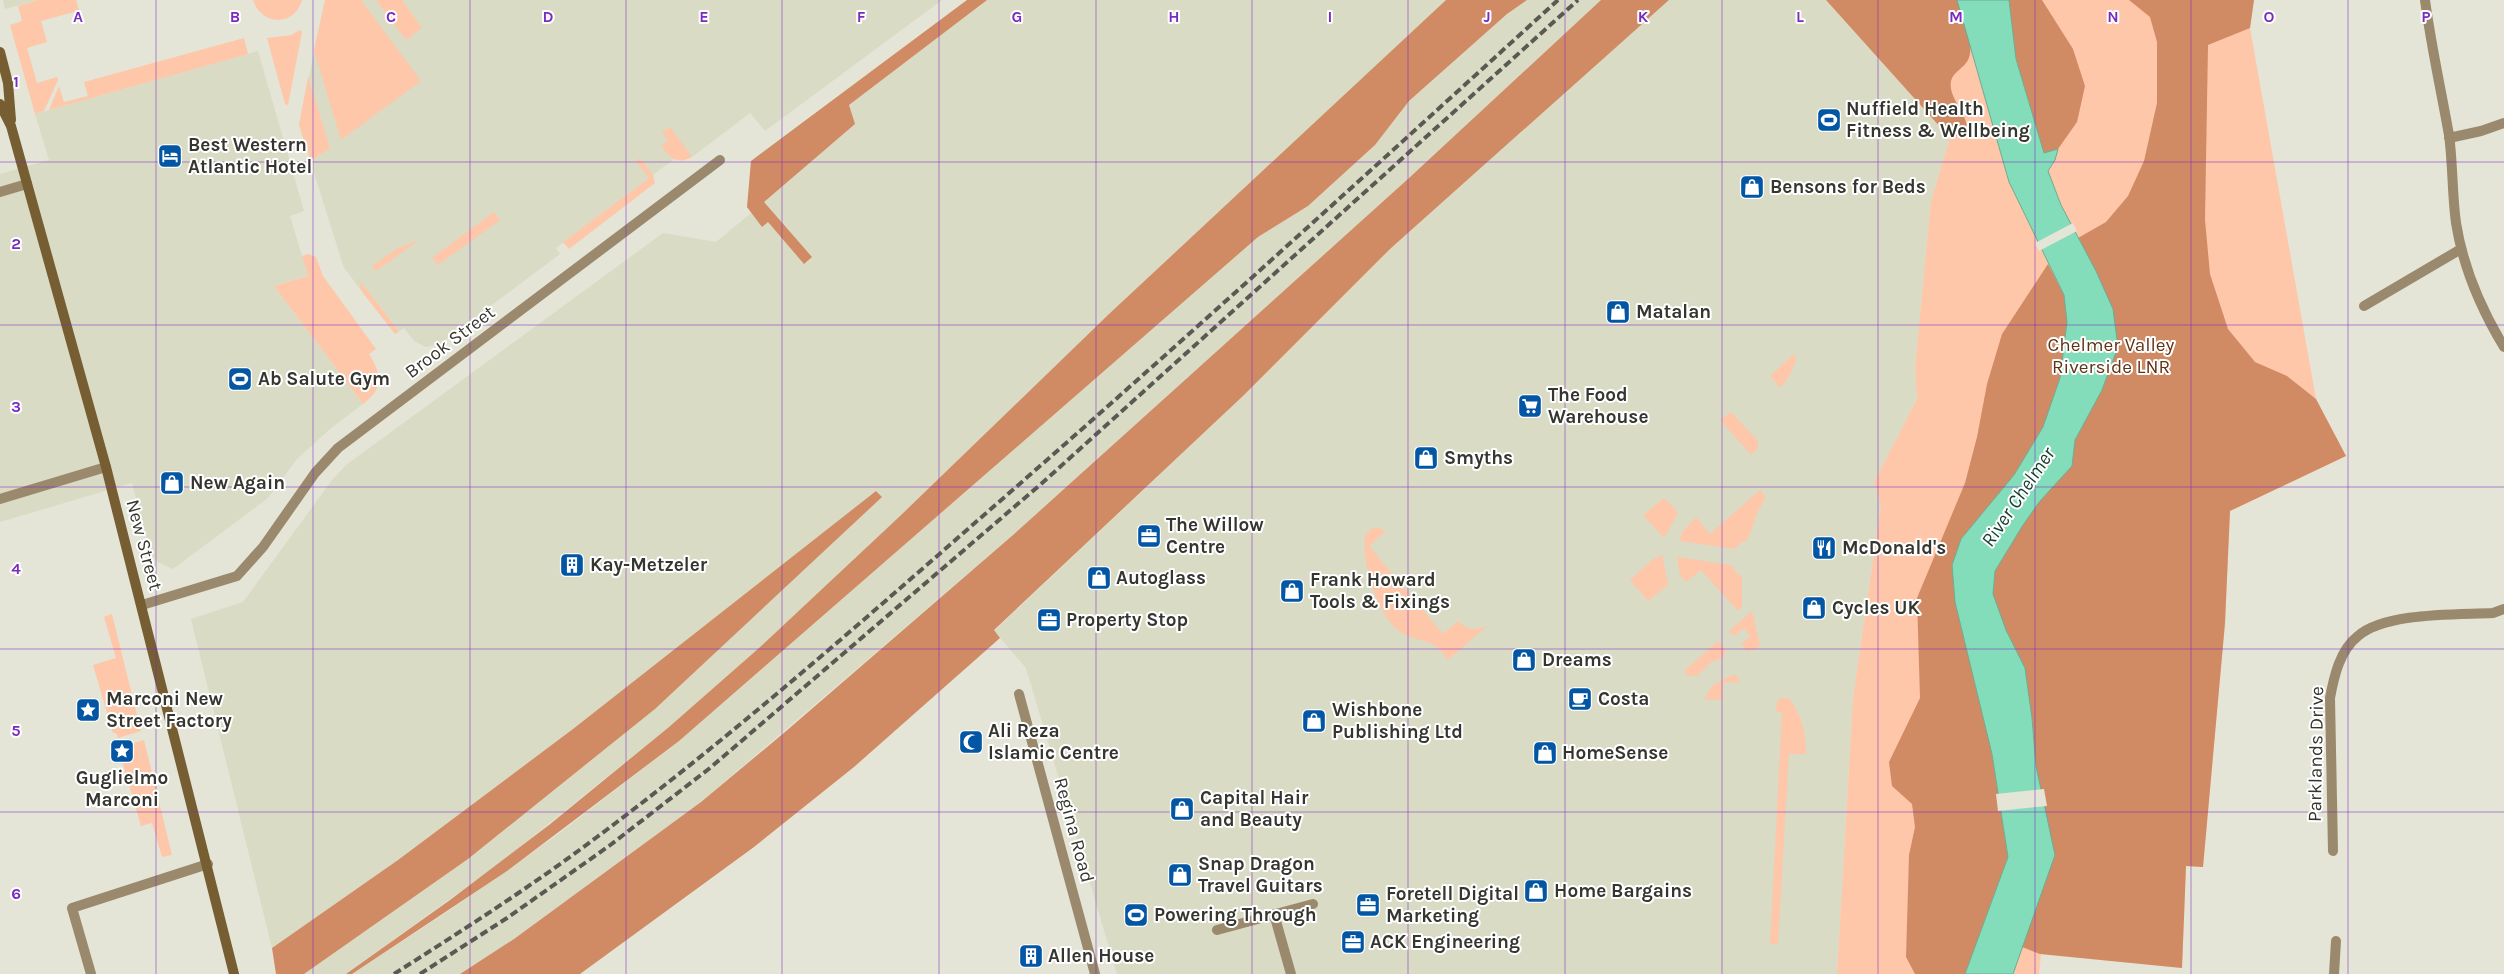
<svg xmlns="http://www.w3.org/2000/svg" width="2504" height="974" viewBox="0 0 2504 974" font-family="Karla,sans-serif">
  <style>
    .built { fill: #dadbc5 }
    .green { fill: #fec7a9 }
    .forest { fill: #d08b64 }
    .water { fill: #84ddba; stroke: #6dab91 }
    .pier { fill: #e4e5d6 }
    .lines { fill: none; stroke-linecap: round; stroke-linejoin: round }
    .street { stroke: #9a896d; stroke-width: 10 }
    .secondary { stroke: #765d32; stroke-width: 10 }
    .rail { stroke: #5a5a53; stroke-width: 4; stroke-dasharray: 8 4; stroke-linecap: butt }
    .grid { fill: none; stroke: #7b2cbf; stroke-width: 1; stroke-opacity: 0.55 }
    .labels { text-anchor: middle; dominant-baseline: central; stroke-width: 4; stroke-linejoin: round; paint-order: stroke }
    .poi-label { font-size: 19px; font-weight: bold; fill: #363631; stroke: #fff; text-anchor: start }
    .street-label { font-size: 19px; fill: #363631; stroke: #fff }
    .park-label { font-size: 19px; fill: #613316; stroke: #fff }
    .water-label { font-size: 20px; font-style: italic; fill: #153d2f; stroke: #fff }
    .grid-label { font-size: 16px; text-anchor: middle; font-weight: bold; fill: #7b2cbf; stroke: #fff; stroke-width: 4; stroke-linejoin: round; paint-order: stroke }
  </style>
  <rect width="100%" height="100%" fill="#e4e5d6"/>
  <path class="built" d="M3,0H38L5,9Z
    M325,0H942L765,131L750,113L692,157L686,150L556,248L560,254L440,344L426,347L414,341L404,328L395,334L344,268L299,125Z
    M967,0H1446L1109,314L899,517L759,648L669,727L501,862L346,974H304L468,859L655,709L881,497L876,491L573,729L398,860L272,948L191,619L243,602L332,480L346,465L663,233L716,242L751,213L747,207L751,161Z
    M1527,0H1601L1409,178L1013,535L701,802L514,939L460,974H352L453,908L557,835L679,741L1258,237L1308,206L1375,145L1409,101L1507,14Z
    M1669,0H1826L1950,138L1931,201L1915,367L1917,399L1874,482L1881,505L1853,698L1837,974H1117L1026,668L994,631L1244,395L1390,249Z
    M258,51L304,211L290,216L308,276L274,286L363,404L331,428L297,459L268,498L173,569L158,562L151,554L132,483L0,522V174L49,160L35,114Z"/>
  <path class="green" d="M38,0H76L81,16L76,18L74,12L41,21L47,42L27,48L37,83L57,77L58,80L44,111L35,114L10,25L22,21L18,6Z
    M253,0H302C295,27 261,26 253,0Z
    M325,0H361L421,81L341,140L314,50Z
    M376,0H402L422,28L406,40Z
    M1826,0H2254L2250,28L2316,399L2346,456L2230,511L2225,623L2203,867L2186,866L2182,968L2041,954L2039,974H1837L1853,698L1881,505L1874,482L1917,399L1915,367L1931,201L1950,138Z
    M300,30L302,32L288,105L285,104L267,38L291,35Z
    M244,38L248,54L49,110L59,86L64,102L88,96L84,82Z
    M308,77L330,148L311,161L299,125Z
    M670,127L692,157C677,165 670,158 661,146L668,141L662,132Z
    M640,158L653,175L655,183L569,249L563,242L649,178L636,161Z
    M494,212L500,220L438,265L432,258Z
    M419,240L376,271L372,266L398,248Z
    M308,254L316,257L323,276L376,349L369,354C382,375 384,388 363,404L274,286L308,276L302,256Z
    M361,282L399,332L395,334L363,293L360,288Z
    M1794,354L1796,357C1794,369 1789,379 1780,388L1770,376Z
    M1731,412L1758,441V448L1751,455L1720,420Z
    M1760,490L1766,497L1758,511L1747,541L1742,542L1734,549L1679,541L1683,531L1696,517L1710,534Z
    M1664,498L1676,510L1677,515L1664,538L1643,515Z
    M1374,527L1381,528L1385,532L1369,546L1443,634L1458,621C1468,630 1474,631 1487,626L1448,660C1444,655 1438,646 1432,644C1421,639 1410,639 1399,631C1377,614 1361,561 1365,535Z
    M1662,555L1668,585L1648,601L1630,580L1652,560Z
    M1677,557L1731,565L1738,574L1742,576V607L1738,611L1701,570L1686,582L1680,575Z
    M1752,611L1760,645L1756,649L1747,651L1741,644L1750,636L1744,628L1734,636L1729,631Z
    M112,614L141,731L118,738L116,733H113L93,665L116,658L104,617Z
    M1718,641L1725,649V654L1722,658L1710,663L1697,676L1687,675L1684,671Z
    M1732,675H1736L1740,683L1723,682L1722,700L1704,699L1713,685Z
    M1780,698L1790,699C1802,717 1806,733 1806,754H1789L1778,944H1770L1782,712H1776L1777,702Z
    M144,740L172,855L162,857L152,823L141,826L120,754L122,752L120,747Z"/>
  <path class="forest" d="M967,0H987L849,105L855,124L764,202L812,257L804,264L768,222L762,227L747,207L751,161Z
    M1446,0H1527L1507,14L1409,101L1375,145L1308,206L1258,237L679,741L507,871L352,974H346L450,900L549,825L669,727L759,648L899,517L1109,314Z
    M1601,0H1669L1390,249L1244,395L994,630L1000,638L854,767L754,847L580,974H460L514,939L701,802L785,732L1013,535L1409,178Z
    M1826,0H1957C1962,17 1976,43 1968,60C1964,68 1953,72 1951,81C1948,98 1967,112 1967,129L1960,135L1950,138Z
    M2009,0H2042L2073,49L2085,86L2077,122L2058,149L2044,153L2016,59Z
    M2129,0H2254L2250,28L2208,45L2205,220L2210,274L2228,329L2255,362L2287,376L2316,399L2346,456L2230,511L2225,623L2203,867L2186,866L2182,968L2040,954L2022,947L2028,930L2036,766L2032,718L1993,594L1995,571L2023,525L2040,501L2072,466L2075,440L2102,390L2113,309L2078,238L2106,222L2128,196L2144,161L2157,103V42L2150,17Z
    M2048,264L2064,295L2067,322L2060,378L2043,427L2014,475L1961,539L1955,602L1992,754L2008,857L1965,974H1915L1906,957L1909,855L1915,827L1912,804L1892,786L1889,762L1920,698L1917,598L1965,483L1977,437L1987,384L2002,334Z
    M876,491L882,497L655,709L468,859L304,974H276L272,948L398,860L573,729Z"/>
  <path class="water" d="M1957,0H2009L2016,59L2044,153L2058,149L2055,160L2048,171L2061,205L2096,271L2113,309L2118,347L2102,390L2075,440L2072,466L2040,501L2023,525L1995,571L1993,594L2006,630L2025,668L2032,718L2036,766L2055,855L2013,974H1965L2008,857L1992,754L1955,602L1952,565L1961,539L2014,475L2043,427L2060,378L2067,322L2064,295L2009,182Z"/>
  <path class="pier" d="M2073,223L2077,231L2039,251L2035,243Z
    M2044,789L2047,806L1998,811L1996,794Z"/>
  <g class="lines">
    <path class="street" d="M2425,0C2431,45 2441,90 2449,135C2453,164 2452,194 2456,223C2463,267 2481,309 2504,347
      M2449,138L2481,131L2504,123
      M0,192L27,184
      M2364,306L2461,249
      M0,499L106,467
      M142,605L237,576L263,547L315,473L338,448L720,160
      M1019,694L1095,974
      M2333,851L2330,698C2334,676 2340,650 2358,636C2386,612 2456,615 2493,613L2504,609
      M1274,914L1291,974
      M1217,930L1313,904
      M91,974L72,908L208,864
      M2334,974L2336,941"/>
    <path class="secondary" d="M0,52L8,83L11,120
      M0,104L11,126L106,467L234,974"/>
    <path class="rail" d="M394,974C463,930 532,886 597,837C731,737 858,625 984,515C1178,346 1368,173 1558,0
      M420,974L507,918L609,846L710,768L1041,484L1578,0"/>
  </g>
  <path class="grid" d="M156,0V974M313,0V974M470,0V974M626,0V974M782,0V974M939,0V974M1096,0V974M1252,0V974M1408,0V974M1565,0V974M1722,0V974M1878,0V974M2035,0V974M2191,0V974M2348,0V974M0,162H2504M0,325H2504M0,487H2504M0,649H2504M0,812H2504"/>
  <defs>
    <symbol id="stadium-square" viewBox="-11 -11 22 22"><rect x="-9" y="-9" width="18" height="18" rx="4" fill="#0256a4" stroke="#fff"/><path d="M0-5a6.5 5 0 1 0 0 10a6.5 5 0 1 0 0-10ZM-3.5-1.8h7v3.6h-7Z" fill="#fff"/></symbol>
    <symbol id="hotel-square" viewBox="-11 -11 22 22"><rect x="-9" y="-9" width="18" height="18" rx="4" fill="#0256a4" stroke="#fff"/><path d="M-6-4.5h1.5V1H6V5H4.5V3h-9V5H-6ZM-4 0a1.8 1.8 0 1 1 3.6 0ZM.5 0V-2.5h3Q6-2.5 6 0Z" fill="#fff"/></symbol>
    <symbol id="shop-square" viewBox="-11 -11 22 22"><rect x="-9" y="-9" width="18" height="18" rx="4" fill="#0256a4" stroke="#fff"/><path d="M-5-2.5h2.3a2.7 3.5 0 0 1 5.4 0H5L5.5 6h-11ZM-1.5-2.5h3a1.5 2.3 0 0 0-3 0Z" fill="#fff"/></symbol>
    <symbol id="supermarket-square" viewBox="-11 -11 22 22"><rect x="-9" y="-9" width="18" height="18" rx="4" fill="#0256a4" stroke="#fff"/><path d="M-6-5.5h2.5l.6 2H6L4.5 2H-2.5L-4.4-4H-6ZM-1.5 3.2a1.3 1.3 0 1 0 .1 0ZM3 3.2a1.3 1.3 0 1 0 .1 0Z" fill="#fff"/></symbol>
    <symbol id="office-square" viewBox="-11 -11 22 22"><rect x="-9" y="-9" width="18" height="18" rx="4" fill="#0256a4" stroke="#fff"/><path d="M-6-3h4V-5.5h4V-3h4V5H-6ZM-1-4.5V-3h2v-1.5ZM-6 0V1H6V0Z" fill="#fff"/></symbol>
    <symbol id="restaurant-square" viewBox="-11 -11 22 22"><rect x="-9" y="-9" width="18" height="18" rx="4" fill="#0256a4" stroke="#fff"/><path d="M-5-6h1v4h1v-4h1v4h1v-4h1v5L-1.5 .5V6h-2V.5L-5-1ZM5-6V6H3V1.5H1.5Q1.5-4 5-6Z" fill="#fff"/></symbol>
    <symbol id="building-square" viewBox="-11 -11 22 22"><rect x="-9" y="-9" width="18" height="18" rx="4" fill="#0256a4" stroke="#fff"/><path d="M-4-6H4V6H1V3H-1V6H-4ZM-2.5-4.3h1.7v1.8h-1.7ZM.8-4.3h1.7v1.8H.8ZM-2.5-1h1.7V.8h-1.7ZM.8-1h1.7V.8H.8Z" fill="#fff"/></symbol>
    <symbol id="cafe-square" viewBox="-11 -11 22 22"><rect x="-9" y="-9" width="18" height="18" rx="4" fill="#0256a4" stroke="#fff"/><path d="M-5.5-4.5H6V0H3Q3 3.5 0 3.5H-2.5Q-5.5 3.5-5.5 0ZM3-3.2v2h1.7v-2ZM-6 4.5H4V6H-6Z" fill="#fff"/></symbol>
    <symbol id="sight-square" viewBox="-11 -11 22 22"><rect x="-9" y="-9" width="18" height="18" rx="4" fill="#0256a4" stroke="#fff"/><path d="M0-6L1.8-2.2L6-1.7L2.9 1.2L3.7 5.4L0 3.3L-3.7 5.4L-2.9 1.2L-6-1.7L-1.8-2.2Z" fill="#fff"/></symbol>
    <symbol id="mosque-square" viewBox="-11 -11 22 22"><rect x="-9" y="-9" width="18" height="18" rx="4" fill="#0256a4" stroke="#fff"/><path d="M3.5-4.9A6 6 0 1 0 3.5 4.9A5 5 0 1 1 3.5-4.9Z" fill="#fff"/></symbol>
  </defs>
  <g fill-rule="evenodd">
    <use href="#stadium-square" x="1815" y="106" width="28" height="28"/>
    <use href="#hotel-square" x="156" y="142" width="28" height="28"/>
    <use href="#shop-square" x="1738" y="173" width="28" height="28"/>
    <use href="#shop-square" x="1604" y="298" width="28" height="28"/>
    <use href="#stadium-square" x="226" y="365" width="28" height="28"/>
    <use href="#supermarket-square" x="1516" y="392" width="28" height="28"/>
    <use href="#shop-square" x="1412" y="444" width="28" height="28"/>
    <use href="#shop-square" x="158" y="469" width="28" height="28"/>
    <use href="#office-square" x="1135" y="522" width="28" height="28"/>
    <use href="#restaurant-square" x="1810" y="534" width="28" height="28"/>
    <use href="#building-square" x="558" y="551" width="28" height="28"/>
    <use href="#shop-square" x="1085" y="564" width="28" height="28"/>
    <use href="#shop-square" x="1278" y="577" width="28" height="28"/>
    <use href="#shop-square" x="1800" y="594" width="28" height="28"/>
    <use href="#office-square" x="1035" y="606" width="28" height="28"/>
    <use href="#shop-square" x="1510" y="646" width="28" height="28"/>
    <use href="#cafe-square" x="1566" y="685" width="28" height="28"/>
    <use href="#sight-square" x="74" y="696" width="28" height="28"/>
    <use href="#shop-square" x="1300" y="707" width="28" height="28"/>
    <use href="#mosque-square" x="957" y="728" width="28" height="28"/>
    <use href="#sight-square" x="108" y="737" width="28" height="28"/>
    <use href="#shop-square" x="1531" y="739" width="28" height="28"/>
    <use href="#shop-square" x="1168" y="795" width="28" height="28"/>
    <use href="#shop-square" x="1166" y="861" width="28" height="28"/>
    <use href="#shop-square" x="1522" y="877" width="28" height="28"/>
    <use href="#office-square" x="1354" y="891" width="28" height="28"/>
    <use href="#stadium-square" x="1122" y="901" width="28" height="28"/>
    <use href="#office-square" x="1339" y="928" width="28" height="28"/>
    <use href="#building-square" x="1017" y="942" width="28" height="28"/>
  </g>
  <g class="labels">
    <g class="poi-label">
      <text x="1846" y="109">Nuffield Health<tspan x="1846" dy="22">Fitness &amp; Wellbeing</tspan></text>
      <text x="188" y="145">Best Western<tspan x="188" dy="22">Atlantic Hotel</tspan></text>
      <text x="1770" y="187">Bensons for Beds</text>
      <text x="1636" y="312">Matalan</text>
      <text x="258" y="379">Ab Salute Gym</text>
      <text x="1548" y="395">The Food<tspan x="1548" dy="22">Warehouse</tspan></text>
      <text x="1444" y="458">Smyths</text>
      <text x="190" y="483">New Again</text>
      <text x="1166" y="525">The Willow<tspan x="1166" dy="22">Centre</tspan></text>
      <text x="1842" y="548">McDonald's</text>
      <text x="590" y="565">Kay-Metzeler</text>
      <text x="1116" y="578">Autoglass</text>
      <text x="1310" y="580">Frank Howard<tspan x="1310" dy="22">Tools &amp; Fixings</tspan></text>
      <text x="1832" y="608">Cycles UK</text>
      <text x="1066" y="620">Property Stop</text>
      <text x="1542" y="660">Dreams</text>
      <text x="106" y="699">Marconi New<tspan x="106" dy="22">Street Factory</tspan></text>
      <text x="1598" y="699">Costa</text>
      <text x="1332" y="710">Wishbone<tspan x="1332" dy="22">Publishing Ltd</tspan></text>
      <text x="988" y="731">Ali Reza<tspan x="988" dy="22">Islamic Centre</tspan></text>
      <text x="1562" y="753">HomeSense</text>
      <text x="122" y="778" text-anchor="middle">Guglielmo<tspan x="122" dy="22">Marconi</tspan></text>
      <text x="1200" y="798">Capital Hair<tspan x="1200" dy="22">and Beauty</tspan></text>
      <text x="1198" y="864">Snap Dragon<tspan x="1198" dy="22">Travel Guitars</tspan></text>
      <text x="1554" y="891">Home Bargains</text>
      <text x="1386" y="894">Foretell Digital<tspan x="1386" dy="22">Marketing</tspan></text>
      <text x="1154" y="915">Powering Through</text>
      <text x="1370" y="942">ACK Engineering</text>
      <text x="1048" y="956">Allen House</text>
    </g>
    <g class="street-label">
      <text transform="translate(450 342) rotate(-37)">Brook Street</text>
      <text transform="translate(144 545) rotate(75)">New Street</text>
      <text transform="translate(2316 754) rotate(-89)">Parklands Drive</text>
      <text transform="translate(1074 830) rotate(75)">Regina Road</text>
    </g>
    <g class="park-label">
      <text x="2111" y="345">Chelmer Valley<tspan x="2111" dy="22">Riverside LNR</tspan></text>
    </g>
    <g class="water-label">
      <text transform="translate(2018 497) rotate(-56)">River Chelmer</text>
    </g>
  </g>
  <g class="grid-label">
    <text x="78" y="22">A</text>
    <text x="235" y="22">B</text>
    <text x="391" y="22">C</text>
    <text x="548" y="22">D</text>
    <text x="704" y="22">E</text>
    <text x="861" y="22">F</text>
    <text x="1017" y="22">G</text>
    <text x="1174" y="22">H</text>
    <text x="1330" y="22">I</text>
    <text x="1487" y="22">J</text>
    <text x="1643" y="22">K</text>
    <text x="1800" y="22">L</text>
    <text x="1956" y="22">M</text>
    <text x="2113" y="22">N</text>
    <text x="2269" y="22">O</text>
    <text x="2426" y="22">P</text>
    <text x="16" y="87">1</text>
    <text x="16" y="249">2</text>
    <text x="16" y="412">3</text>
    <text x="16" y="574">4</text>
    <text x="16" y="736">5</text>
    <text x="16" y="899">6</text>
  </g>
</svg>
